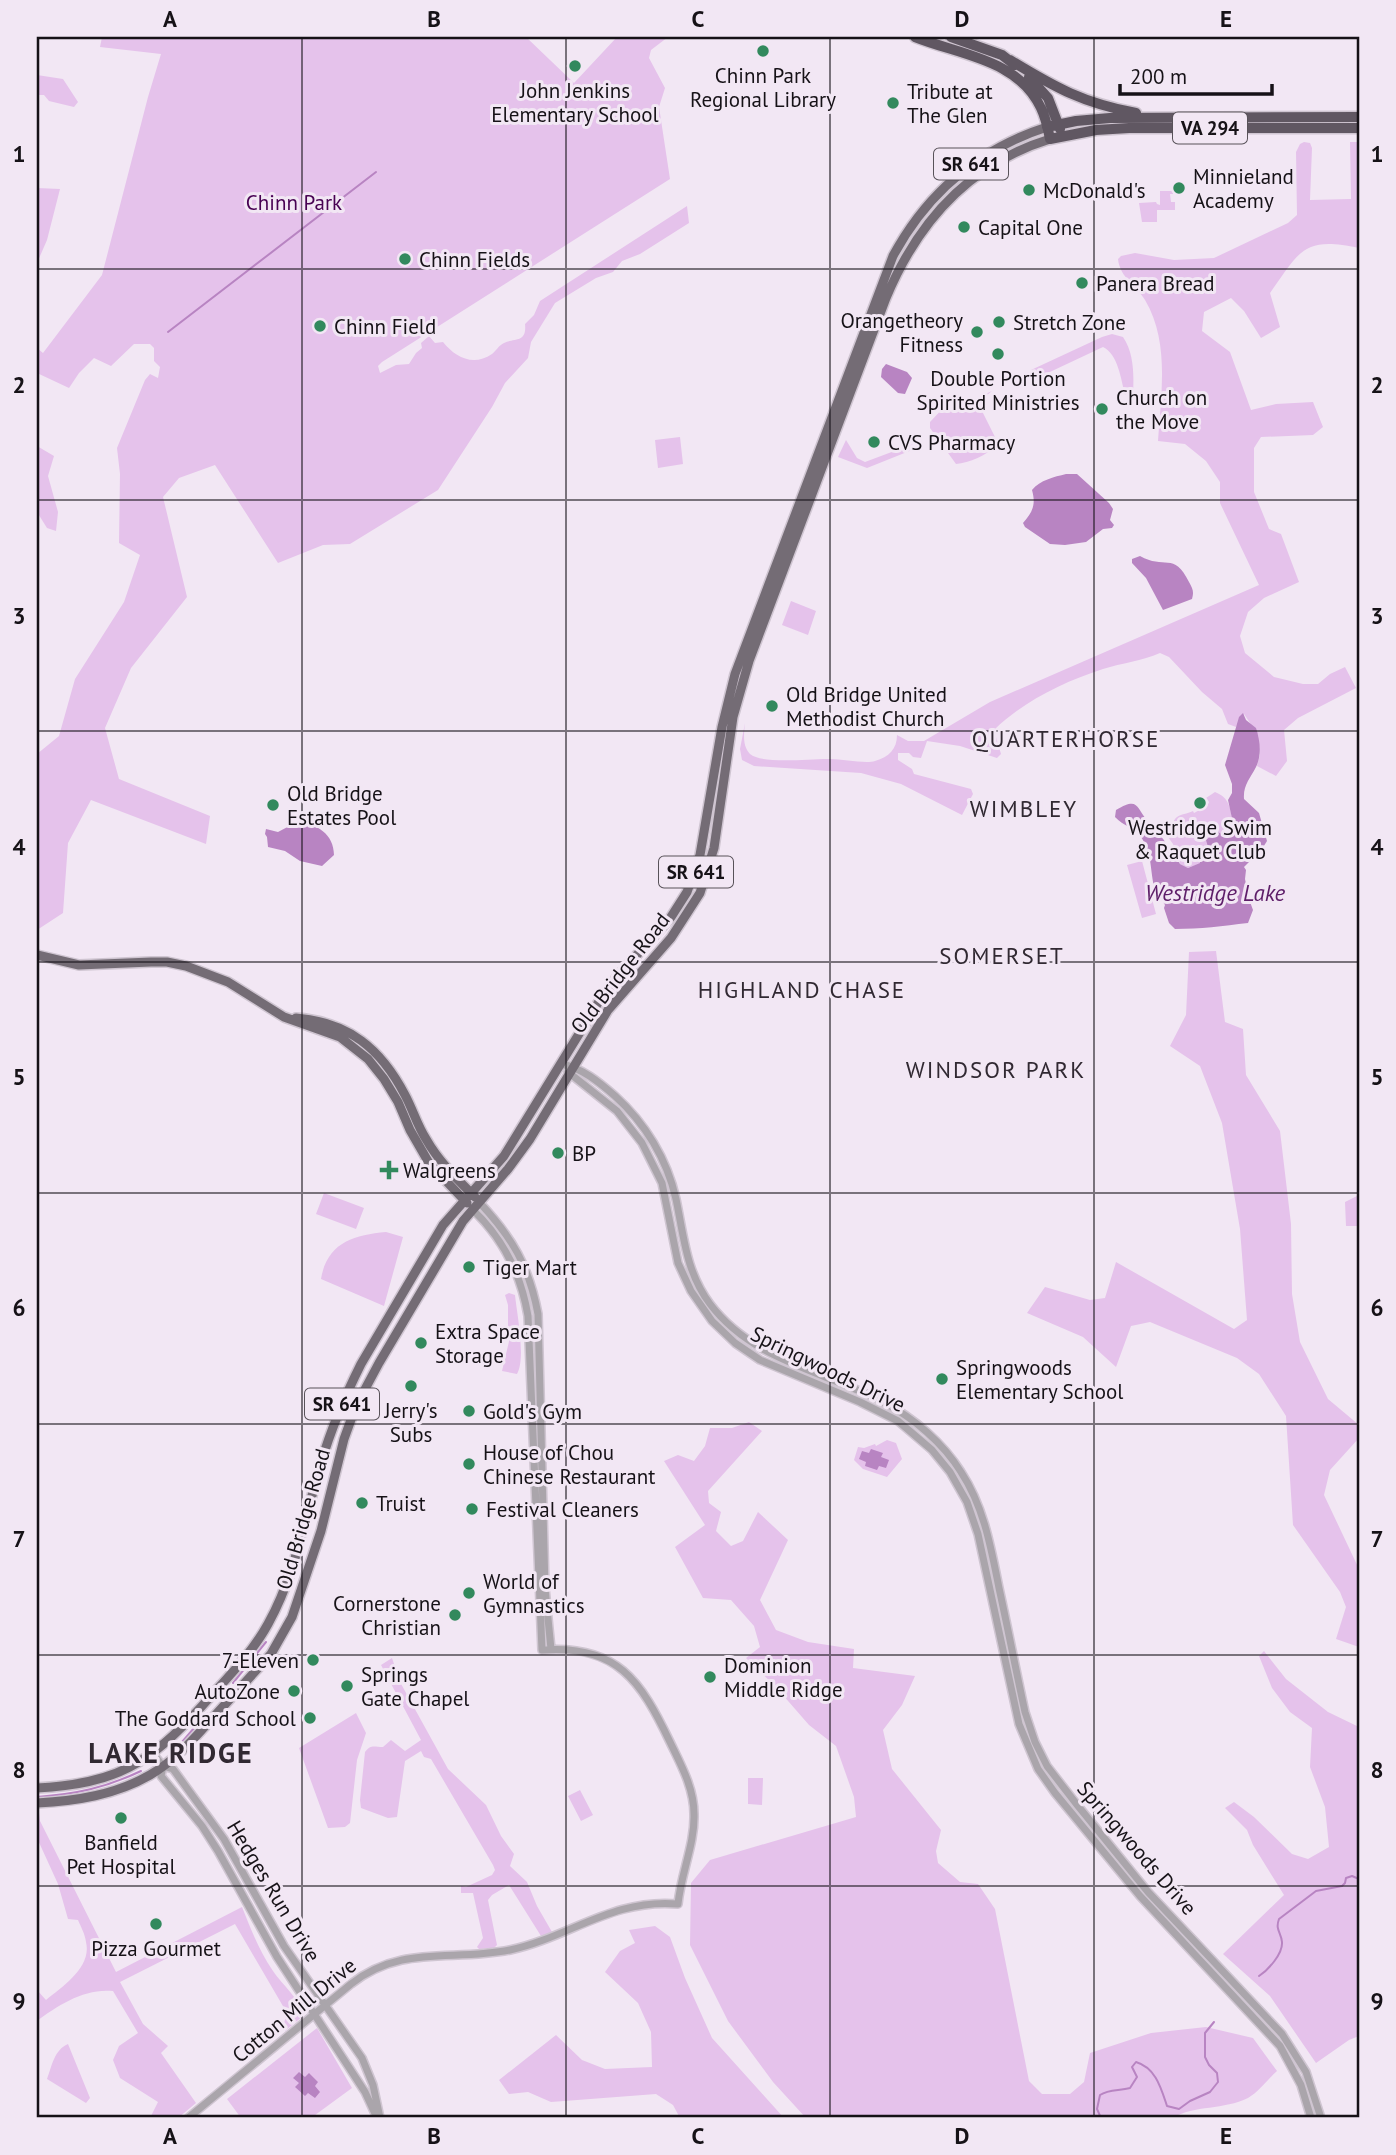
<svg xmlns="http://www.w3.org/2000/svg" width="1396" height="2155" viewBox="0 0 1396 2155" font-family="'PT Sans',sans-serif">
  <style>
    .green { fill: #e5c2eb }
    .water { fill: #b884c2 }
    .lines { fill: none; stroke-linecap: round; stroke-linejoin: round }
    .stream { stroke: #b884c2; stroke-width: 2 }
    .minor-casing { stroke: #cfc5d1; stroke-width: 10 }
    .major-casing { stroke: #cfc5d1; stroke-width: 12 }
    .highway-casing { stroke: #cfc5d1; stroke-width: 13 }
    .minor { stroke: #aaa5ab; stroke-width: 7 }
    .major { stroke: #746c75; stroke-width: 9 }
    .highway { stroke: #605762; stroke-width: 10 }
    .grid { fill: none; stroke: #161217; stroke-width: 2; stroke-opacity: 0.55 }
    .poi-dot { fill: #32895d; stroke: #f2e7f4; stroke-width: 2.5 }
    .labels { text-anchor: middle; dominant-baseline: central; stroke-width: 6; stroke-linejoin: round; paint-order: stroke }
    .shield { fill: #f2e7f4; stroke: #585259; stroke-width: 2 }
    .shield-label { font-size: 19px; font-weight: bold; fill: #161217 }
    .poi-label { font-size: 21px; fill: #161217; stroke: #f2e7f4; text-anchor: start }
    .park-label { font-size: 21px; fill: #480253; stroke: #f2e7f4 }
    .street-label { font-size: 21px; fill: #161217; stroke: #f2e7f4 }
    .neighbourhood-label { font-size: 23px; letter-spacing: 2px; fill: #312932; stroke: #f2e7f4 }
    .water-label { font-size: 23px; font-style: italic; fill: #5e1e69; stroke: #f2e7f4 }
    .district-label { font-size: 28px; font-weight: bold; letter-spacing: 2px; fill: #312932; stroke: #f2e7f4 }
    .neatline { fill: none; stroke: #161217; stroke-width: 2.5 }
    .grid-label { font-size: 23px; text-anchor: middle; font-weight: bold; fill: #161217 }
  </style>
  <rect width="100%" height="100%" fill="#f2e7f4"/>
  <path class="green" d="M102,37H526L574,83L617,37H668L651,50L649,58L665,88L659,107L670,179L382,362L378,366L380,373L396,365L409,364L416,353L422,348L421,343L429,336L435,343L443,342C455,357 473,367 492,354C496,351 499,345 504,343C515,338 527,343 525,324L534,315L540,301L687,206L689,223L640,254L622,261L613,272L596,278L555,303L531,342L528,358L505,383L492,407L438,490L350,544L323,545L278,563L215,465L179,478L163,497L187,597L131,668L105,728L119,779L210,816L206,844L91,800L68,843L63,913L37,930V754L59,736L75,679L124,602L140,555L119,543L120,474L117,448L145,380L150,374L158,378L160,367L154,361V348L150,344H134L111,366L94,358L79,373L69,388L37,373V348L43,353L102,275L148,97L161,54L100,47Z
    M37,75L63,79L78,102L74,107L49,101L44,95H37Z
    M1304,142L1310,143L1312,148L1310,200L1351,199L1350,142H1359V248C1303,236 1300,251 1270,293L1280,327L1261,338L1244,311L1231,298L1204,312L1202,331L1230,352L1251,410L1276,404L1313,402L1323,427L1313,435L1261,437L1254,448V492L1269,529L1281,534L1299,582L1264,598L1248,612L1240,636L1245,653L1274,677L1303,684H1318L1330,674L1345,667L1356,688L1298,718L1284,730L1287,761L1276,776L1257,766L1260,755L1258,735L1244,714L1236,727L1228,724L1222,709L1202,692L1169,657L1160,653C1142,661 1122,663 1103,669C1063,682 1024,701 994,730L1001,754L997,758L960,746L927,741L921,758L913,757L909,753H898V760L912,769L914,774L971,789L973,794L962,815L901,784L861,773L754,766L742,760L740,749L745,723C744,733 742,746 750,754C763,765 814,758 831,759C842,759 866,764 875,761C889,757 897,749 897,735L908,741H924L990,702L1259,585L1220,503V482L1206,461L1185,444L1158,441C1161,394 1170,342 1145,300C1136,285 1120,278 1118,259L1121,256L1135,253L1174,260L1214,258L1288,223L1297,215L1296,152L1300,144Z
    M37,188L60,189L47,240L37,263Z
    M1160,191H1173V194H1170L1171,202H1175V210H1157V222H1142L1139,203L1156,202L1157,204L1160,205Z
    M1112,334L1123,337C1134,353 1134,375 1133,394L1125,395C1121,379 1118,354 1103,347L1035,379L1031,370L1102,337Z
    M992,391L982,399L979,405L996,439L997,445C987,455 969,463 956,464L930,428V422L947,404L948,407L968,398L973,400Z
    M680,437L683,464L658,468L655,440Z
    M846,440L857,458L865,462L913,444L917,448L867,468L838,457Z
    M37,446L54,456L48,476L58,512L56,531L47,528L37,512Z
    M791,601L816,611L808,635L782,625Z
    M1215,792C1230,798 1230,808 1233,823L1208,847L1202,850L1208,854L1206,858L1199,855L1201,863L1188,868L1180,864L1173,844L1168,837C1170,832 1173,819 1177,817C1181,814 1187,814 1193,811L1194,813L1207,806L1209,802L1206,798Z
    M1142,861L1156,914L1142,918L1127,865Z
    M1216,951L1225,1022L1243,1029L1246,1075L1280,1131L1291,1224L1292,1294L1300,1342L1328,1399L1359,1425V1438L1330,1470L1324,1495L1359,1569V1647L1336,1639L1346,1607L1340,1592L1293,1525L1286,1416L1259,1374L1237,1358L1150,1322L1131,1326L1116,1367L1083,1337L1027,1313L1045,1287L1090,1300L1105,1298L1116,1262L1234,1329L1247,1320L1240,1229L1222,1123L1200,1066L1170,1046L1186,1015L1189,952Z
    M324,1193L364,1208L356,1229L316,1214Z
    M1359,1195V1226H1346L1345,1202Z
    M386,1232L403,1237L384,1306L321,1279C327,1243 353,1235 386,1232Z
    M509,1293L515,1295C517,1314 526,1359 517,1374L502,1371L511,1333L508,1330V1305L505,1295Z
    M749,1422L762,1431L708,1491L709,1503L721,1512L716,1531L731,1546L743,1541L758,1512L788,1540L760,1600L776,1630L808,1642L854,1649L853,1668L915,1676L902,1705L883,1730L892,1769L941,1830L936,1851L938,1863L960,1882L978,1884L995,1909L1029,2081L1042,2094H1070L1084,2082L1090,2053L1151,2033L1206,2027L1253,2038L1277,2071C1268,2079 1259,2092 1248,2098C1224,2110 1195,2105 1172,2118H806L773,2082L728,2021L690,1945L691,1883L710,1860L856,1817L854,1797L836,1746L809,1725L775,1686L746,1658L760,1647L754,1626L731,1600L703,1598L675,1547L705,1525L664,1461L678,1455L694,1461L705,1446L710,1428H732Z
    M887,1440L896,1443L902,1459L887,1477L863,1469L854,1460L858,1447L864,1448L875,1444L876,1446Z
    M1264,1651L1286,1679L1328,1712L1359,1727V2036L1349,2040L1316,2063L1270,1996L1223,1954L1284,1895L1253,1845L1247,1830L1225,1808L1234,1802L1254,1817L1292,1854L1308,1859L1329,1847L1325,1807L1310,1767L1312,1728L1290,1712L1272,1688L1259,1656Z
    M392,1658L400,1682L448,1769L486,1805L501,1836L514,1854L510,1866L527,1882L537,1906L552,1932L541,1936L509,1885L492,1895L488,1900L497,1945L494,1948L479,1949L477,1947L483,1938L473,1893H461V1886L466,1887L492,1875L495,1870L493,1865L431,1759L424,1757L421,1751L405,1761L397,1817L388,1818L361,1808L360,1800L365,1752C371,1744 374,1747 383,1747L391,1740L405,1751L421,1740L381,1665Z
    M356,1713L366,1733L357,1760L350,1823L345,1827L328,1828L299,1748Z
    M748,1778H763L762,1805L748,1804Z
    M580,1790L593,1815L581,1821L568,1796Z
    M37,1813H39L40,1821L116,1972L242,1907C251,1929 259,1951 273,1971C283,1986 299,1997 303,2016L285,2031L284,2023L287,2013L235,1924L120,1982L143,2024L168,2046L161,2053L196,2103L178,2118H150L158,2102L120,2078L113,2060L119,2046L138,2033L113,1991C85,1988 58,2005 37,2021V1990L46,2000C63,1986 92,1967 86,1942C85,1934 81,1927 78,1920L68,1919L58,1884L37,1838Z
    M655,1926L670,1937L685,1978L712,2038L784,2118H680L673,2105L656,2094L551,2102L528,2092L509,2094L499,2080L556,2035L582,2060L605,2069L652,2067L651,2032L638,2003L605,1972L620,1951L635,1943L629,1930Z
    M317,2028L352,2088L311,2118H241L227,2099Z
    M68,2044L90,2098L86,2103L47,2079C52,2066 54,2050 68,2044Z"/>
  <path class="water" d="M886,364L907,372L912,378L905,394L898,393L881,377L882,369Z
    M1066,474H1077L1109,503L1113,509L1110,520L1114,525L1112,528L1103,529L1086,542L1065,545L1050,544L1025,527L1023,523C1033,512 1036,504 1032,490C1040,480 1054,477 1066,474Z
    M1140,556C1164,570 1174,551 1189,582C1193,589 1194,592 1192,599L1163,610L1146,578L1132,563V559Z
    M1243,713L1246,720L1256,728C1260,740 1262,755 1256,767C1250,779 1243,785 1244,799L1259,813L1267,841L1262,849L1244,867L1246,870L1245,879L1249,899L1253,910L1248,923C1223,926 1200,929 1175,929L1169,923L1164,908L1165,905C1161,898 1155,894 1154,886C1150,868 1152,853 1141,837C1136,828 1123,826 1115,817L1116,810C1139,796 1136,808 1147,820L1146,823L1149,829C1152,830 1156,830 1159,834C1163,838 1178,860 1180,864L1188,868L1200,863L1199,855L1205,858L1207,854L1202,851L1208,847L1206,840L1217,831L1221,834L1233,823L1228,800L1232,793V784L1225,765L1239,717Z
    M295,823C315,822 334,833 334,855L322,866L300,861L285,851L268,847L267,837L265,834L266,829L278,832Z
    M871,1449L883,1453L881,1457L889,1460L886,1468L879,1466L877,1470L865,1466L866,1462L859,1459L862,1451L869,1453Z
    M299,2072L305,2077L309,2073L318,2082L315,2086L320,2092L315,2098L308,2093L305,2096L295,2087L299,2083L293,2078Z"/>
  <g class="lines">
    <path class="stream" d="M168,332L376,172
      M233,1683L266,1642
      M176,1749L207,1713
      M37,1797C76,1794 105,1788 141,1771
      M1259,1976C1268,1970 1283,1954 1282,1942C1281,1932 1275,1930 1279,1919L1316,1891L1342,1886L1345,1883L1346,1878L1352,1876L1359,1879
      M1101,2118L1097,2109L1100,2095C1109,2089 1119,2091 1130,2088L1137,2077L1132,2067L1136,2062C1156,2068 1161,2088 1167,2106L1179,2109L1190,2101L1210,2092L1218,2082L1217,2073L1209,2065L1205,2057V2033L1214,2022"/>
    <defs>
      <path id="minor" d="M561,1064C582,1068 599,1082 615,1096C645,1123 667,1159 676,1199C684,1237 686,1272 710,1304C753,1361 824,1371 883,1402C914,1418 943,1443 961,1472C984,1507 991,1548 999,1588C1008,1629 1016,1671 1025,1712L1035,1742L1047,1766L1078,1806L1148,1892L1282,2034L1306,2072L1321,2118
        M568,1072L617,1111L642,1143L662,1183L678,1263L691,1291L712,1321L735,1343L760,1360L860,1402L898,1421L932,1450L950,1472L967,1502L978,1534L1019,1724L1038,1769L1055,1793L1140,1896L1280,2046L1301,2085L1311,2118
        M479,1202C512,1237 529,1266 538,1314L545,1588L551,1649
        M153,1754L163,1766L173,1769L224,1839L284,1946L362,2058L373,2085L380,2118
        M163,1766L161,1776L202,1826L218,1851L277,1957L365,2092L377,2118
        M188,2118L351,1984C402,1944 452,1962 510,1950C570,1937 613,1898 678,1904C681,1873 695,1844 694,1814C694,1788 681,1765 670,1742C641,1681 617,1644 542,1650L528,1316C521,1274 504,1239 472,1209"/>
      <path id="major" d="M37,955L79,965L151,962H167L186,966L228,982L284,1017L340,1037L368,1059L384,1079L398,1102L410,1130L429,1163L467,1203
        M296,1018C349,1022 381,1049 405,1095C413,1110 417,1125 426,1139C439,1162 457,1179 475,1197
        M37,1788C116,1784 149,1764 202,1706C225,1680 251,1655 268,1624C296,1574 305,1516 321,1463C331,1429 345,1396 361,1364L443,1225L504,1156L598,1003L617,977L671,917L687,892L700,855L722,727L735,674L893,256C927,193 979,149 1047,127
        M37,1803C76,1801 115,1795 150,1775C174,1761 191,1742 209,1722C230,1699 250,1677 271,1654L292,1617L321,1531L344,1439L356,1406L379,1363L463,1221L508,1169L530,1139L608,1010L671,938L700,893L714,848L733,717L749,661L886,298C918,221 969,164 1050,139"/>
      <path id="highway" d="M915,37C960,55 1018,59 1041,108C1046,118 1048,129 1050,139L1096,130L1129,128H1359
        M951,37L1002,55L1015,65
        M1010,60C1056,88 1083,103 1136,113
        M1029,77L1048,98L1060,129
        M1047,127L1076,121L1110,118L1359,117"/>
    </defs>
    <use href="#minor" class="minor-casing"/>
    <use href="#major" class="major-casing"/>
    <use href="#highway" class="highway-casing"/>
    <use href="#minor" class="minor"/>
    <use href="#major" class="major"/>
    <use href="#highway" class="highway"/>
  </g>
  <path class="grid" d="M302,37V2118M566,37V2118M830,37V2118M1094,37V2118M37,269H1359M37,500H1359M37,731H1359M37,962H1359M37,1193H1359M37,1424H1359M37,1655H1359M37,1886H1359"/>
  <g class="poi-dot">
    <circle cx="763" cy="51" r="7"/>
    <circle cx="575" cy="66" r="7"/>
    <circle cx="893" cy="103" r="7"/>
    <circle cx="1179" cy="188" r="7"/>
    <circle cx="1029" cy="190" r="7"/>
    <circle cx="964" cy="227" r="7"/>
    <circle cx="405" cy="259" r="7"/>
    <circle cx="1082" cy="283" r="7"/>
    <circle cx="999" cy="322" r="7"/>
    <circle cx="320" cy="326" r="7"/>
    <circle cx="977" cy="332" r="7"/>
    <circle cx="998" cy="354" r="7"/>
    <circle cx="1102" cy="409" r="7"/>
    <circle cx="874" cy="442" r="7"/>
    <circle cx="772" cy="706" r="7"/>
    <circle cx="1200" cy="803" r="7"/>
    <circle cx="273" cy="805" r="7"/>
    <circle cx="558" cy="1153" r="7"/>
    <path d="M385.5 1159.5h7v7h7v7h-7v7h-7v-7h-7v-7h7z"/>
    <circle cx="469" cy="1267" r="7"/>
    <circle cx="421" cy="1343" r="7"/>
    <circle cx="942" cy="1379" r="7"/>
    <circle cx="411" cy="1386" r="7"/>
    <circle cx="469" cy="1411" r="7"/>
    <circle cx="469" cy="1464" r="7"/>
    <circle cx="362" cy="1503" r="7"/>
    <circle cx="472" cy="1509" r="7"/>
    <circle cx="469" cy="1593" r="7"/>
    <circle cx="455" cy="1615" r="7"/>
    <circle cx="313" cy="1660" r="7"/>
    <circle cx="710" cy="1677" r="7"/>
    <circle cx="347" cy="1686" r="7"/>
    <circle cx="294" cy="1691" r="7"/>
    <circle cx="310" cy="1718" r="7"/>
    <circle cx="121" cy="1818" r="7"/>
    <circle cx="156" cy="1924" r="7"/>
  </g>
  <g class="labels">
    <g class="shield">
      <rect x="1173" y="112.5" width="74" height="31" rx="5"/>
      <rect x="934" y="148.5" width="74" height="31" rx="5"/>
      <rect x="659" y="856.5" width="74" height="31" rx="5"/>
      <rect x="305" y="1388.5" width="74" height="31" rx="5"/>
    </g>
    <g class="shield-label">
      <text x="1210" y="128">VA 294</text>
      <text x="971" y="164">SR 641</text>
      <text x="696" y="872">SR 641</text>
      <text x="342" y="1404">SR 641</text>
    </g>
    <g class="poi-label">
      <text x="763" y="75" text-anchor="middle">Chinn Park<tspan x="763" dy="24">Regional Library</tspan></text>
      <text x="575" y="90" text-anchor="middle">John Jenkins<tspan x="575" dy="24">Elementary School</tspan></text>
      <text x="907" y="91">Tribute at<tspan x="907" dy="24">The Glen</tspan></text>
      <text x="1193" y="176">Minnieland<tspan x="1193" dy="24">Academy</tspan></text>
      <text x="1043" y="190">McDonald's</text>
      <text x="978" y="227">Capital One</text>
      <text x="419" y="259">Chinn Fields</text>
      <text x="1096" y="283">Panera Bread</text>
      <text x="963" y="320" text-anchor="end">Orangetheory<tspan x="963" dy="24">Fitness</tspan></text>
      <text x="1013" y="322">Stretch Zone</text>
      <text x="334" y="326">Chinn Field</text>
      <text x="998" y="378" text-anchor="middle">Double Portion<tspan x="998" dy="24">Spirited Ministries</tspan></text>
      <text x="1116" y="397">Church on<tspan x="1116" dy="24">the Move</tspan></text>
      <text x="888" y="442">CVS Pharmacy</text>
      <text x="786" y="694">Old Bridge United<tspan x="786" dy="24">Methodist Church</tspan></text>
      <text x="287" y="793">Old Bridge<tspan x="287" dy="24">Estates Pool</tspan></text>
      <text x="1200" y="827" text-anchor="middle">Westridge Swim<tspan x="1200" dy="24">&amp; Raquet Club</tspan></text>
      <text x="572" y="1153">BP</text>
      <text x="403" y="1170">Walgreens</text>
      <text x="483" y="1267">Tiger Mart</text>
      <text x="435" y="1331">Extra Space<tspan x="435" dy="24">Storage</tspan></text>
      <text x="956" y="1367">Springwoods<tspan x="956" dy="24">Elementary School</tspan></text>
      <text x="411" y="1410" text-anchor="middle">Jerry's<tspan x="411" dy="24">Subs</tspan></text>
      <text x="483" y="1411">Gold's Gym</text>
      <text x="483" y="1452">House of Chou<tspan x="483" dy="24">Chinese Restaurant</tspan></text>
      <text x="376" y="1503">Truist</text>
      <text x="486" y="1509">Festival Cleaners</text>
      <text x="483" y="1581">World of<tspan x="483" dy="24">Gymnastics</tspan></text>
      <text x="441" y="1603" text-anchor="end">Cornerstone<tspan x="441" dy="24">Christian</tspan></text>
      <text x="299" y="1660" text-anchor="end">7-Eleven</text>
      <text x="724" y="1665">Dominion<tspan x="724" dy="24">Middle Ridge</tspan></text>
      <text x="361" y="1674">Springs<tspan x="361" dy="24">Gate Chapel</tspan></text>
      <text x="280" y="1691" text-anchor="end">AutoZone</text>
      <text x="296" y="1718" text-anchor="end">The Goddard School</text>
      <text x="121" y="1842" text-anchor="middle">Banfield<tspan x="121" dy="24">Pet Hospital</tspan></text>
      <text x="156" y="1948" text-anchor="middle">Pizza Gourmet</text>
    </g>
    <g class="park-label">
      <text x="294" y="202">Chinn Park</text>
    </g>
    <g class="street-label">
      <text transform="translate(620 973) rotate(-52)">Old Bridge Road</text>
      <text transform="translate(828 1369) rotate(26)">Springwoods Drive</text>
      <text transform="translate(303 1519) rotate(-74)">Old Bridge Road</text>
      <text transform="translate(1137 1848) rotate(49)">Springwoods Drive</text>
      <text transform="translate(274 1891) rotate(59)">Hedges Run Drive</text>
      <text transform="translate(294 2010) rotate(-39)">Cotton Mill Drive</text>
    </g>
    <g class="neighbourhood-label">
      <text x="1066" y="738">QUARTERHORSE</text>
      <text x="1024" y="808">WIMBLEY</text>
      <text x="1002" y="955">SOMERSET</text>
      <text x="802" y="989">HIGHLAND CHASE</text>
      <text x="996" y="1069">WINDSOR PARK</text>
    </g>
    <g class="water-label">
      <text x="1215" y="892">Westridge Lake</text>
    </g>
    <g class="district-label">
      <text x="171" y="1752">LAKE RIDGE</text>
    </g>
  </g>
  <rect width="1396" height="2155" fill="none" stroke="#f2e7f4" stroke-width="77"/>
  <path d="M1120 84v10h152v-10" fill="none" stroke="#161217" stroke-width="3.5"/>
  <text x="1130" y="84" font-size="21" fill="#161217" stroke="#f2e7f4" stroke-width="5" paint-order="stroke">200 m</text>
  <rect x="38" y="38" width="1320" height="2078" class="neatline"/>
  <g class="grid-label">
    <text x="170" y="27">A</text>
    <text x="434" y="27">B</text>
    <text x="698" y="27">C</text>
    <text x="962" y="27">D</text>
    <text x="1226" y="27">E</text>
    <text x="19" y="162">1</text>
    <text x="1377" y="162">1</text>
    <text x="19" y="393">2</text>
    <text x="1377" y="393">2</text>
    <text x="19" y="624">3</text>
    <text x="1377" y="624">3</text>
    <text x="19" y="855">4</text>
    <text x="1377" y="855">4</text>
    <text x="19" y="1085">5</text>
    <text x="1377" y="1085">5</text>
    <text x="19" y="1316">6</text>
    <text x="1377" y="1316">6</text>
    <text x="19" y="1547">7</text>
    <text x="1377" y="1547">7</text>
    <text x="19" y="1778">8</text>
    <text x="1377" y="1778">8</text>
    <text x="19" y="2009">9</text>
    <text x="1377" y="2009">9</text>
    <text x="170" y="2144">A</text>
    <text x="434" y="2144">B</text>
    <text x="698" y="2144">C</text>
    <text x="962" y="2144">D</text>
    <text x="1226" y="2144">E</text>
  </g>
</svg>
